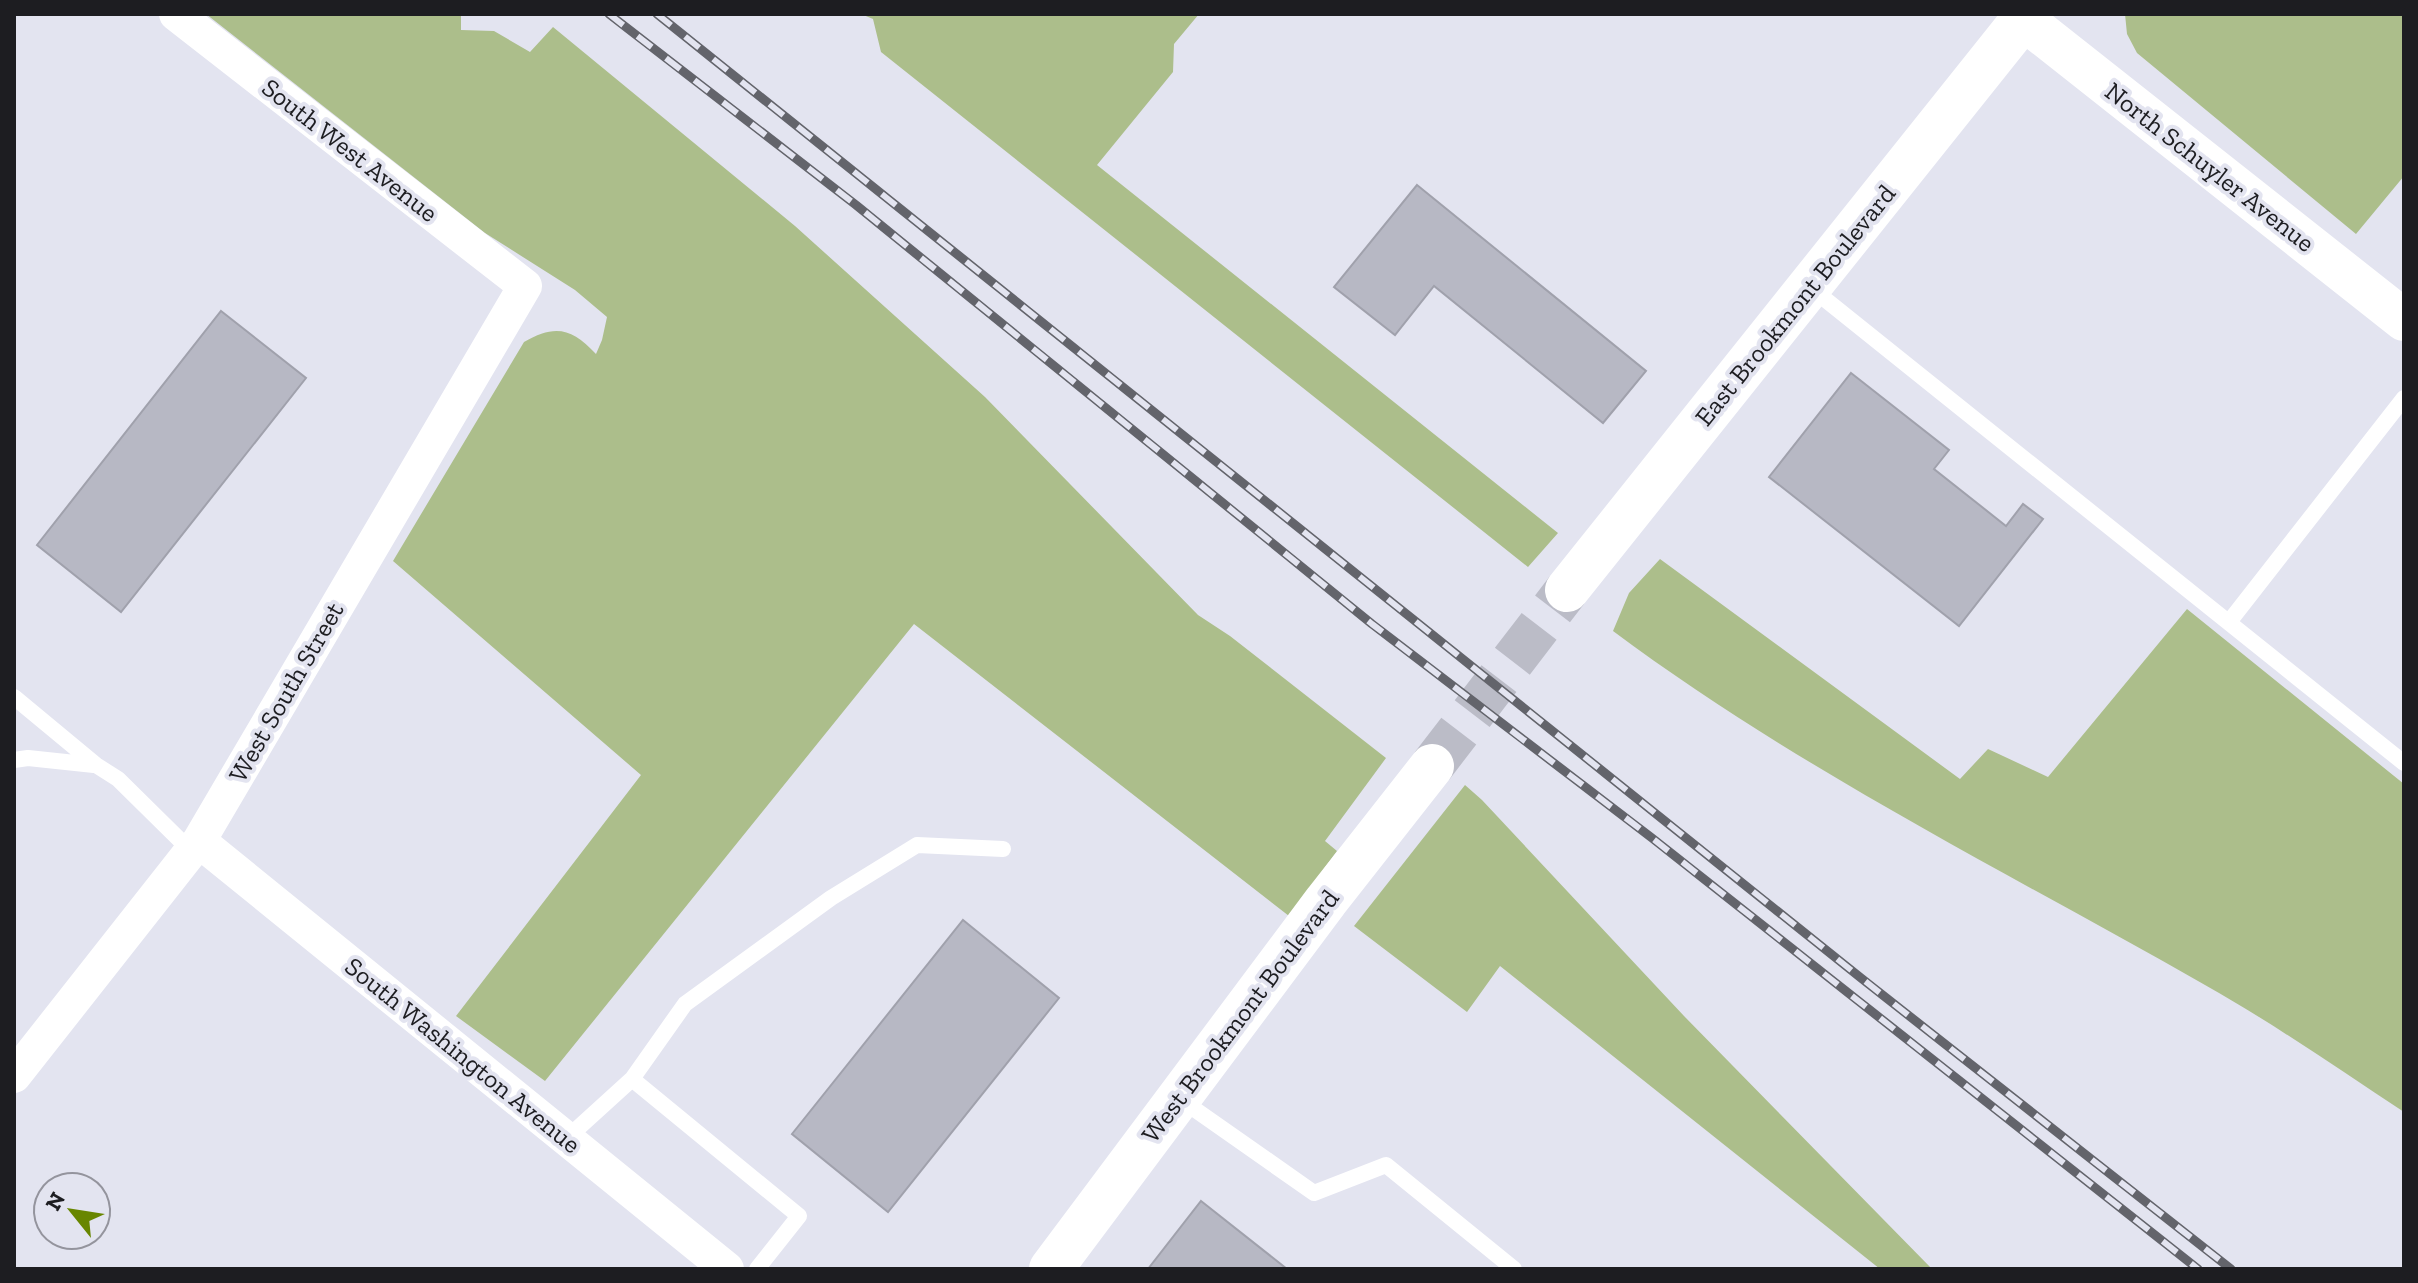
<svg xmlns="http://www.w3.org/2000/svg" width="2418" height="1283" viewBox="0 0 2418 1283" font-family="'Zilla Slab',serif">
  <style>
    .green { fill: #acbe8b }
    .building { fill: #b7b8c4; stroke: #a0a1ac; stroke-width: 2 }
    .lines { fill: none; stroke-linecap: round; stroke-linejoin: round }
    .secondary-tunnel { stroke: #bbbcc7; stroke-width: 44; stroke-dasharray: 44 22; stroke-linecap: butt }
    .service { stroke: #fff; stroke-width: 16 }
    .minor { stroke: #fff; stroke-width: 34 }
    .tertiary { stroke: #fff; stroke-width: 42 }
    .secondary { stroke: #fff; stroke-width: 44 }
    .rail-casing { stroke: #63646b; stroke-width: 9 }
    .rail { stroke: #e3e4f0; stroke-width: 6; stroke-dasharray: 18; stroke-linecap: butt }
    .labels { text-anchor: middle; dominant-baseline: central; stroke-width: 8; stroke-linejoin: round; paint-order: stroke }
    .street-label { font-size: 26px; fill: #1d1d21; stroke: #e3e4f0 }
  </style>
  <rect width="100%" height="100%" fill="#e3e4f0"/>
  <path class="green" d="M206,14H461V30L494,31L530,52L553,27L795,226L985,397L1198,615L1230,636L1386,758L1325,841L1337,851L1289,916L914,624L545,1081L456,1016L641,775L393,561L524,342C555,324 572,328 596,354L602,340L607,317L575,290L485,233Z
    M861,14H1199L1174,44L1173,72L1097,165L1558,533L1528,567L881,52L873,19Z
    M2125,14H2404V176L2356,234L2137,53L2127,34Z
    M1660,559L1960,779L1988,749L2048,777L2187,609L2404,784V1112C2338,1069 2273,1023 2205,985C2005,871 1798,769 1613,631L1629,593Z
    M1465,785L1482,800L1684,1016L1932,1269H1880L1500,966L1467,1012L1354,926Z"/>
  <path class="building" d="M1417,185L1646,371L1603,423L1434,286L1395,335L1334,287Z
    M221,311L306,378L121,612L37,545Z
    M1851,373L1949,450L1934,469L2006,526L2023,504L2043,519L1959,626L1769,477Z
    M963,920L1059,998L888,1212L792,1134Z
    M1201,1201L1287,1269H1148Z"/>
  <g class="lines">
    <path class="secondary-tunnel" d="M1432,766L1567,590"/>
    <path class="service" d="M1811,288L2404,763
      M2229,622L2404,398
      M14,697L96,765L118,779L191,851
      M14,760L28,758L94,765
      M632,1079L685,1004L831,898L917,845L1003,849
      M1180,1099L1314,1193L1386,1165L1514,1269
      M566,1139L632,1079L799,1216L757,1269"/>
    <path class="minor" d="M199,841L727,1269
      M14,1076L199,841L525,286L176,14"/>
    <path class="tertiary" d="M2023,19L2404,320"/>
    <path class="secondary" d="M1567,590L2027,14
      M1051,1269L1326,901L1432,766"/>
    <defs>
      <path id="rail" d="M609,14L856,205L1372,624L1652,838L2198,1269
        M657,14L1861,978L2231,1269"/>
    </defs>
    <use href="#rail" class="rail-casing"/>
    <use href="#rail" class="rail"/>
  </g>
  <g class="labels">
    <g class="street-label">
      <text transform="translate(350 150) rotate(38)">South West Avenue</text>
      <text transform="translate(2210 167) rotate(38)">North Schuyler Avenue</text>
      <text transform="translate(1795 305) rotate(-51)">East Brookmont Boulevard</text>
      <text transform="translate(286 692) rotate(-60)">West South Street</text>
      <text transform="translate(1240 1016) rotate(-53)">West Brookmont Boulevard</text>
      <text transform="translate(463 1055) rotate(39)">South Washington Avenue</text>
    </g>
  </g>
  <rect width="2418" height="1283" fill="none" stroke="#1d1d21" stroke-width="32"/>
  <g transform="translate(72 1211) rotate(300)"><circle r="38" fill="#e3e4f0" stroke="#94949d" stroke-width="2"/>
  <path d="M0-6L14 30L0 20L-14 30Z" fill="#688600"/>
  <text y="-12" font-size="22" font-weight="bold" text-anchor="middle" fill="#1d1d21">N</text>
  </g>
</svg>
